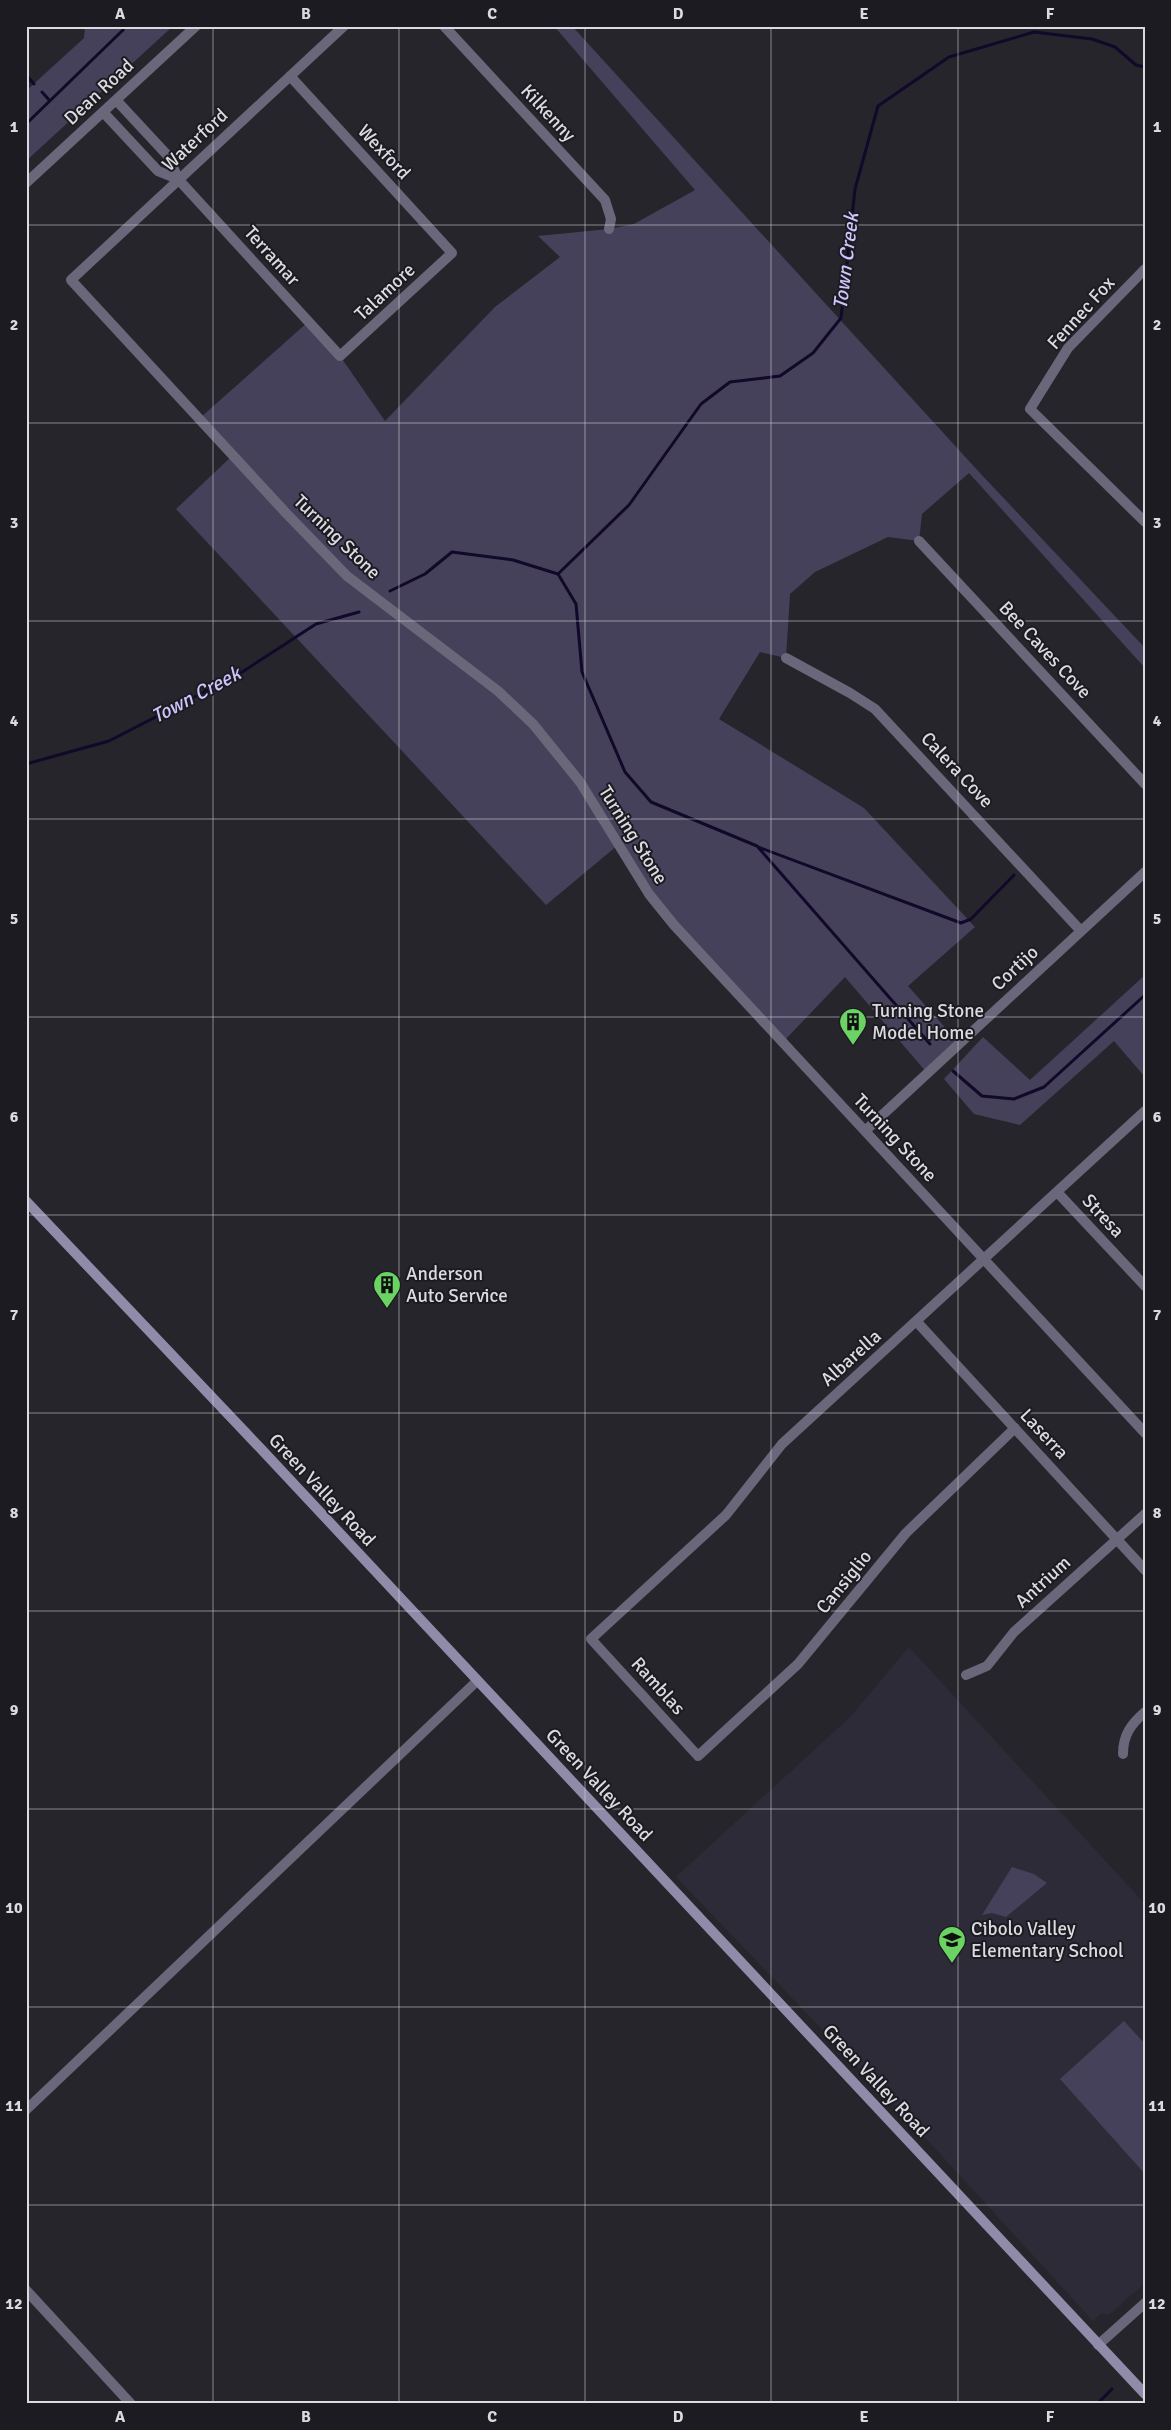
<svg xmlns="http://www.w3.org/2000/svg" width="1171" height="2430" viewBox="0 0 1171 2430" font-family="Signika,sans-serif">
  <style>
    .built { fill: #2d2b38 }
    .green { fill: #46415a }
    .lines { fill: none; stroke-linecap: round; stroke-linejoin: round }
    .stream { stroke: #12082a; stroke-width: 3 }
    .street { stroke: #696779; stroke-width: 10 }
    .secondary { stroke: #908ba9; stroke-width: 10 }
    .grid { fill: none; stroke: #dadadf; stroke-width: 1; stroke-opacity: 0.55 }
    .labels { text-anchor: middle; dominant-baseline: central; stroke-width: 4; stroke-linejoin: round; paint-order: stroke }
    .street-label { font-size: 19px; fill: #dadadf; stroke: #1c1b22 }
    .poi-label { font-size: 19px; fill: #dadadf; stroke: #1c1b22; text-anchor: start }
    .water-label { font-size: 20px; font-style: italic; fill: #cec5fc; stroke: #1c1b22 }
    .neatline { fill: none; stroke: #dadadf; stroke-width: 2 }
    .grid-label { font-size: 16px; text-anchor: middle; font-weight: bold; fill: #dadadf }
  </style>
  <rect width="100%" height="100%" fill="#26252c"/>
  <path class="built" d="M909,1647L1145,1904V2283L1111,2313L1107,2315L1101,2313L1093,2321L910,2121L676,1877L850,1717Z"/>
  <path class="green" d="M85,26H173L26,161V91L84,38Z
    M554,26H572L979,472L1145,648V668L969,473L922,514L919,541L888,537L815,572L790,594L786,658L760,652L719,719L864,808L975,927L908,986L959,1043L927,1073L845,977L783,1042L674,925L618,845L546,905L176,509L233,455L200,418L308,322L340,356L385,421L495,307L560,257L538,236L609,229L634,224L695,190Z
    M1145,975V1077L1114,1041L1020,1125L974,1114L944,1079L983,1037L1030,1080Z
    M1012,1867L1034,1874L1047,1883L1006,1917L992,1913L982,1915Z
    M1124,2021L1145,2044V2174L1060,2079Z"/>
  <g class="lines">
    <path class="stream" d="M26,75L34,84
      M42,92L50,101
      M26,124L123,30L124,26
      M558,574L576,604L582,672L625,772L651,802L757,846L930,1044
      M390,591L425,574L452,552L513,560L558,574L629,505L701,404L730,382L780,376L813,353L841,318L855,189L878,106L949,57L1034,32L1092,39L1115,47L1136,65L1145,67
      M26,764L109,741L239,674L316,624L359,612
      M758,847L961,923L971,919L1014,875
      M953,1071L982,1096L1014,1099L1044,1087L1145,995
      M1097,2404L1112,2389"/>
    <path class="street" d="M344,26L71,280L286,513L347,576L498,691L533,724L580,782L649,894L674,925L1145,1433
      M444,26L605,200L611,219L609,229
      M116,100L169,157L178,179L340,356L452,253L290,76
      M103,112L158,171L178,179
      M26,183L196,26
      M1145,269L1068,348L1030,409L1145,522
      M919,541L1145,784
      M786,658L850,693L875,709L1081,931
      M865,1131L1145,872
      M1057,1192L1145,1286
      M917,1322L1145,1570
      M1015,1428L906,1533L798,1664L698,1756L591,1639L726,1515L782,1444L1145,1111
      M966,1675L987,1666L1014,1632L1145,1514
      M1123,1754C1123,1735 1131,1724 1145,1712
      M26,2110L477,1681
      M26,2290L131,2404
      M1098,2345L1145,2303"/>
    <path class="secondary" d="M26,1201L263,1451L1145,2394"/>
  </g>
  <path class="grid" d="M213,26V2404M399,26V2404M585,26V2404M771,26V2404M958,26V2404M26,225H1145M26,423H1145M26,621H1145M26,819H1145M26,1017H1145M26,1215H1145M26,1413H1145M26,1611H1145M26,1809H1145M26,2007H1145M26,2205H1145"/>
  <defs>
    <symbol id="building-pin" viewBox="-11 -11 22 30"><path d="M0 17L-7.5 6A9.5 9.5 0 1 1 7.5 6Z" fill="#6ad363" stroke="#1c1b22"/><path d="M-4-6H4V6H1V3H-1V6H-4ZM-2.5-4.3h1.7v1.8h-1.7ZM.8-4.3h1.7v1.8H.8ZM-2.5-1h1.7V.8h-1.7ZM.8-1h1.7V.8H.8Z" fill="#111"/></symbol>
    <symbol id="school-pin" viewBox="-11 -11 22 30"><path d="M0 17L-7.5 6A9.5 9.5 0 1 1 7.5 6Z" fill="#6ad363" stroke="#1c1b22"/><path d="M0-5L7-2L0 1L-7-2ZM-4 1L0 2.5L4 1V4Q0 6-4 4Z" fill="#111"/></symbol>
  </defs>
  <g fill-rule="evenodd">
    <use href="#building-pin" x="837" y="1006" width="32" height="43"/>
    <use href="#building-pin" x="371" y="1269" width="32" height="43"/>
    <use href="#school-pin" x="936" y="1924" width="32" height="43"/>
  </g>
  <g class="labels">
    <g class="street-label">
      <text transform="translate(99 92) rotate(-43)">Dean Road</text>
      <text transform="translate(548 113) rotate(47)">Kilkenny</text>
      <text transform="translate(195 140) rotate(-43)">Waterford</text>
      <text transform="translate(384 152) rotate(47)">Wexford</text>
      <text transform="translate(272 256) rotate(48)">Terramar</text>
      <text transform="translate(385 292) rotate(-43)">Talamore</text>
      <text transform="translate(1081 313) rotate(-48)">Fennec Fox</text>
      <text transform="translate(337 537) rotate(44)">Turning Stone</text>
      <text transform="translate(1045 650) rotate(47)">Bee Caves Cove</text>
      <text transform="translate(957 770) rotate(47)">Calera Cove</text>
      <text transform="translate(633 835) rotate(58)">Turning Stone</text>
      <text transform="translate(1015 968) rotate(-43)">Cortijo</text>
      <text transform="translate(895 1138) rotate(47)">Turning Stone</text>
      <text transform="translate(1103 1216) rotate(47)">Stresa</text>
      <text transform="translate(851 1358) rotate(-42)">Albarella</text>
      <text transform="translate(1044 1434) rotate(47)">Laserra</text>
      <text transform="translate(322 1490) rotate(47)">Green Valley Road</text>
      <text transform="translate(844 1582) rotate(-51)">Cansiglio</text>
      <text transform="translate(1043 1582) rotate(-42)">Antrium</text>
      <text transform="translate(658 1686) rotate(48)">Ramblas</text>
      <text transform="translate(599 1785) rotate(47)">Green Valley Road</text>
      <text transform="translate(876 2081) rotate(47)">Green Valley Road</text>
    </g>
    <g class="poi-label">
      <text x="872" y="1011">Turning Stone<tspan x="872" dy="22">Model Home</tspan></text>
      <text x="406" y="1274">Anderson<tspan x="406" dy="22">Auto Service</tspan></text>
      <text x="971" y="1929">Cibolo Valley<tspan x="971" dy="22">Elementary School</tspan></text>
    </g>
    <g class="water-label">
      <text transform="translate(846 261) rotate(-83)">Town Creek</text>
      <text transform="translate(196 695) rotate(-28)">Town Creek</text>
    </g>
  </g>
  <rect width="1171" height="2430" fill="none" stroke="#1c1b22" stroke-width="55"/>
  <rect x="28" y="28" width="1116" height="2374" class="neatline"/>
  <g class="grid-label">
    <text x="120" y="19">A</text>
    <text x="306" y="19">B</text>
    <text x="492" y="19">C</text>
    <text x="678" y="19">D</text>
    <text x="864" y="19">E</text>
    <text x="1050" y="19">F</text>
    <text x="14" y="132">1</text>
    <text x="1157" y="132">1</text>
    <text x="14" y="330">2</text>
    <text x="1157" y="330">2</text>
    <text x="14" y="528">3</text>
    <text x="1157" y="528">3</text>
    <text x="14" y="726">4</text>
    <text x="1157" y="726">4</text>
    <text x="14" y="924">5</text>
    <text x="1157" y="924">5</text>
    <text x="14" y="1122">6</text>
    <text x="1157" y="1122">6</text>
    <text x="14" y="1320">7</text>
    <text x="1157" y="1320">7</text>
    <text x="14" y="1518">8</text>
    <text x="1157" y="1518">8</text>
    <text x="14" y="1715">9</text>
    <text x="1157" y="1715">9</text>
    <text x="14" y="1913">10</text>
    <text x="1157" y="1913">10</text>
    <text x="14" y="2111">11</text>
    <text x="1157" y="2111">11</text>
    <text x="14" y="2309">12</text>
    <text x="1157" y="2309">12</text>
    <text x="120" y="2422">A</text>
    <text x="306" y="2422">B</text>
    <text x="492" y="2422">C</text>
    <text x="678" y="2422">D</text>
    <text x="864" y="2422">E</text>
    <text x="1050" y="2422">F</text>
  </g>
</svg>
